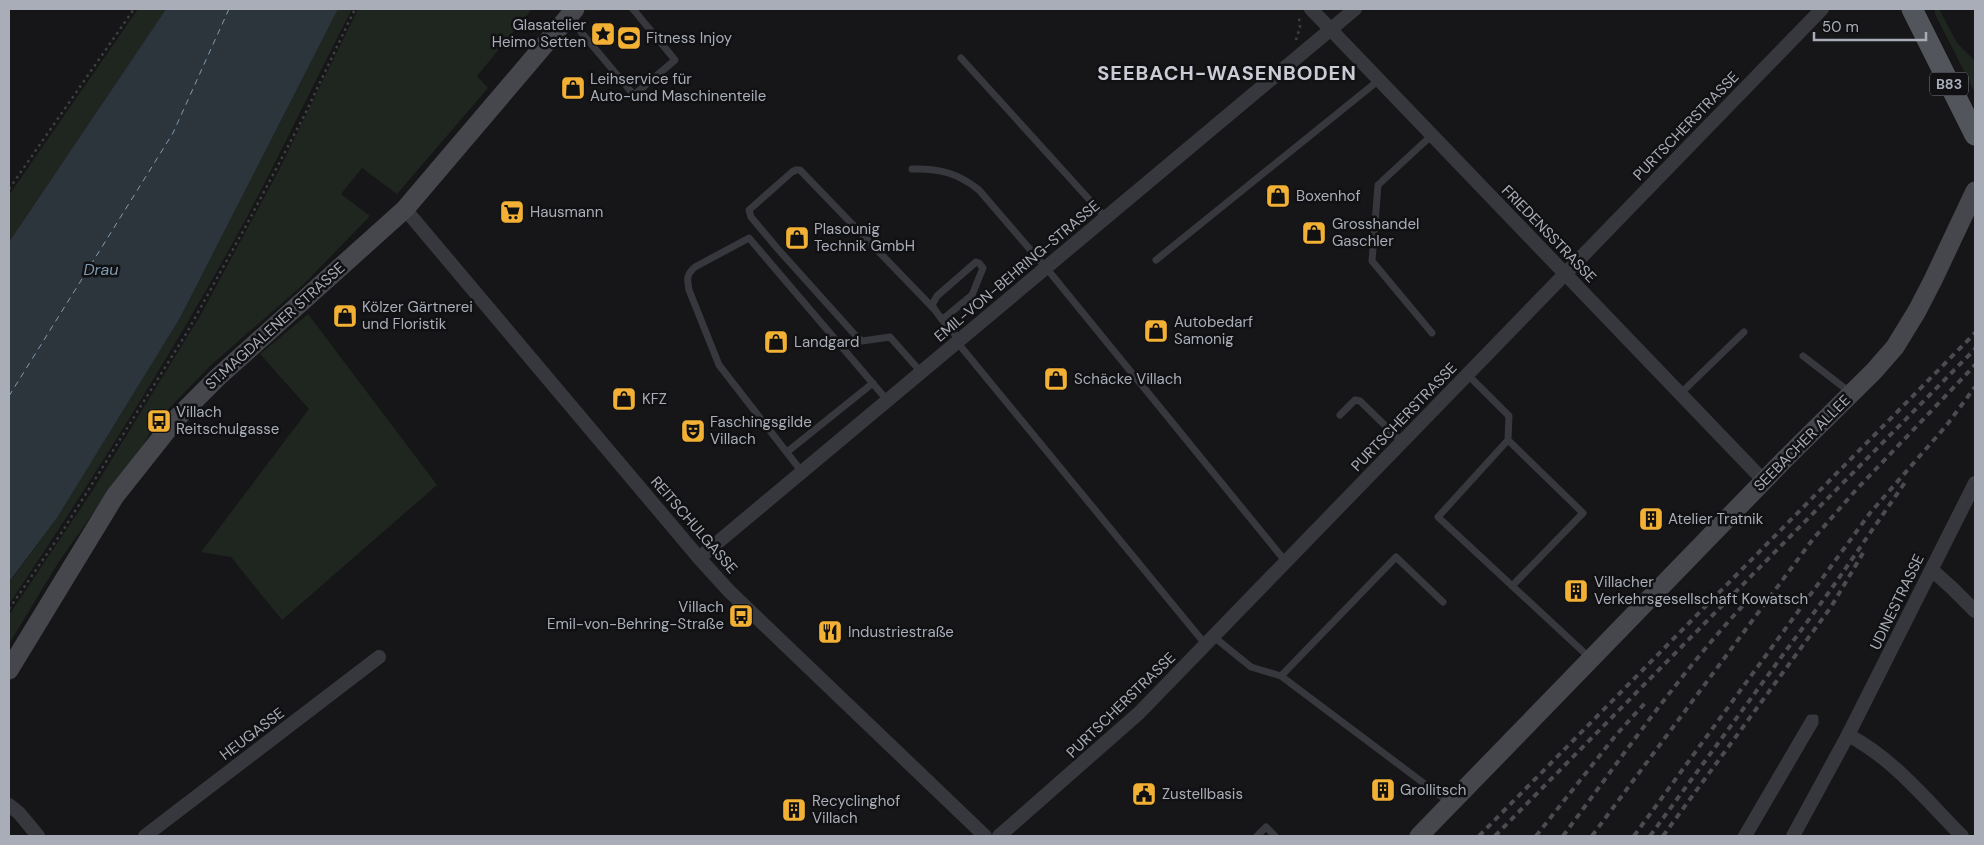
<svg xmlns="http://www.w3.org/2000/svg" width="1984" height="845" viewBox="0 0 1984 845" font-family="'DM Sans',sans-serif">
  <style>
    .green { fill: #1e261f }
    .water { fill: #2c353c }
    .lines { fill: none; stroke-linecap: round; stroke-linejoin: round }
    .ferry { stroke: #7f9bb3; stroke-width: 1; stroke-dasharray: 6 5; stroke-linecap: butt }
    .path { stroke: #3d3f44; stroke-width: 2.5; stroke-dasharray: 2.5 4; stroke-linecap: butt }
    .lane { stroke: #37383d; stroke-width: 7 }
    .street { stroke: #37383d; stroke-width: 14 }
    .secondary { stroke: #45474d; stroke-width: 19 }
    .primary { stroke: #53555c; stroke-width: 21 }
    .rail { stroke: #4a4c52; stroke-width: 4; stroke-dasharray: 6 5; stroke-linecap: butt }
    .labels { text-anchor: middle; dominant-baseline: central; stroke-width: 5; stroke-linejoin: round; paint-order: stroke }
    .shield { fill: #111113; stroke: #7b7e86; stroke-width: 1 }
    .shield-label { font-size: 14px; font-weight: bold; fill: #a8adb8 }
    .poi-label { font-size: 15px; fill: #a8adb8; stroke: #111113; text-anchor: start }
    .street-label { font-size: 15px; fill: #a8adb8; stroke: #111113 }
    .water-label { font-size: 16px; font-style: italic; fill: #7f9bb3; stroke: #111113 }
    .district-label { font-size: 20px; font-weight: bold; letter-spacing: 1px; fill: #c9ccd4; stroke: #111113 }
  </style>
  <rect width="100%" height="100%" fill="#161618"/>
  <path class="green" d="M138,9H166L9,242V195Z
    M338,9H352C311,88 274,169 230,248C162,370 87,488 9,604V583L57,518L180,318Z
    M358,9H532L477,76L488,88L397,194L362,168L341,194L370,216L305,283L210,366L156,422L135,460L106,495L58,563L9,644V615L91,493L200,316L279,170Z
    M1935,9H1939L1957,43L1975,61V93L1935,14Z
    M308,314L437,485L282,620L231,557L201,552L309,409L260,354Z"/>
  <path class="water" d="M166,9H338L180,318L57,518L9,582V242Z"/>
  <g class="lines">
    <path class="ferry" d="M9,396L173,133L229,9"/>
    <path class="path" d="M1296,40L1300,27L1299,18
      M9,189L134,9
      M9,609L62,532L186,334L247,224L304,116L355,9"/>
    <path class="lane" d="M570,19L634,95L675,60L633,9
      M961,58L1106,218
      M1432,135L1378,185L1372,261L1432,333
      M912,169C938,168 958,173 979,190L1052,275L1286,562
      M1156,260L1379,80
      M943,319L972,295L983,268L979,263L976,262L937,296L932,305C939,318 950,329 960,340
      M957,342L1206,645
      M1803,356L1851,393
      M921,372L890,337L862,341L856,336L777,248L751,217L749,210L792,172L796,170H800L935,310
      M1468,375L1509,416L1508,440L1438,517L1591,659
      M1680,394L1744,332
      M1340,415L1355,400L1360,401L1402,442
      M1508,440L1583,513L1512,586
      M787,452L873,383
      M802,472L719,365L689,290C687,279 686,275 695,267L749,238L887,400
      M1214,637L1251,667L1281,676L1450,803
      M1281,676L1396,557L1443,602
      M1257,836L1266,827L1275,836
      M1741,836L1810,718H1815
      M1749,836L1815,723V718"/>
    <path class="street" d="M1311,9L1764,481
      M405,209L699,558L729,591L985,836
      M699,558L1355,9
      M1932,570L1952,588L1975,611
      M1848,735C1894,759 1926,800 1962,836
      M9,805L19,813L38,836
      M145,836L379,657
      M999,836L1139,713L1822,9
      M1793,836L1848,735L1975,483"/>
    <path class="secondary" d="M9,670L115,496L176,419L218,377L405,209L575,9
      M1419,836L1785,459L1874,371L1895,347L1917,311L1933,280L1975,191"/>
    <path class="primary" d="M1912,9L1975,135"/>
    <path class="rail" d="M1479,836L1975,333
      M1495,836L1975,349
      M1536,836L1616,735L1646,702
      M1563,836C1622,757 1680,673 1748,600
      M1592,836L1813,539L1855,491L1975,365
      M1634,836L1870,513L1946,426L1975,387
      M1650,836L1832,588L1906,481
      M1663,836L1831,607L1863,553"/>
  </g>
  <defs>
    <symbol id="sight-square" viewBox="-11 -11 22 22"><rect x="-9" y="-9" width="18" height="18" rx="4" fill="#f2b134" stroke="#111113"/><path d="M0-6L1.8-2.2L6-1.7L2.9 1.2L3.7 5.4L0 3.3L-3.7 5.4L-2.9 1.2L-6-1.7L-1.8-2.2Z" fill="#111"/></symbol>
    <symbol id="stadium-square" viewBox="-11 -11 22 22"><rect x="-9" y="-9" width="18" height="18" rx="4" fill="#f2b134" stroke="#111113"/><path d="M0-5a6.5 5 0 1 0 0 10a6.5 5 0 1 0 0-10ZM-3.5-1.8h7v3.6h-7Z" fill="#111"/></symbol>
    <symbol id="shop-square" viewBox="-11 -11 22 22"><rect x="-9" y="-9" width="18" height="18" rx="4" fill="#f2b134" stroke="#111113"/><path d="M-5-2.5h2.3a2.7 3.5 0 0 1 5.4 0H5L5.5 6h-11ZM-1.5-2.5h3a1.5 2.3 0 0 0-3 0Z" fill="#111"/></symbol>
    <symbol id="supermarket-square" viewBox="-11 -11 22 22"><rect x="-9" y="-9" width="18" height="18" rx="4" fill="#f2b134" stroke="#111113"/><path d="M-6-5.5h2.5l.6 2H6L4.5 2H-2.5L-4.4-4H-6ZM-1.5 3.2a1.3 1.3 0 1 0 .1 0ZM3 3.2a1.3 1.3 0 1 0 .1 0Z" fill="#111"/></symbol>
    <symbol id="bus-square" viewBox="-11 -11 22 22"><rect x="-9" y="-9" width="18" height="18" rx="4" fill="#f2b134" stroke="#111113"/><path d="M-5-6H5V4H4V6H2V4H-2V6H-4V4H-5ZM-3.5-4V0h7V-4ZM-3.5 1.2v1.5H-2V1.2ZM2 1.2v1.5H3.5V1.2Z" fill="#111"/></symbol>
    <symbol id="theatre-square" viewBox="-11 -11 22 22"><rect x="-9" y="-9" width="18" height="18" rx="4" fill="#f2b134" stroke="#111113"/><path d="M-5-5.5Q0-4 5-5.5V0Q5 5 0 6Q-5 5-5 0ZM-3.3-2.5H-1v1.5H-3.3ZM1-2.5H3.3v1.5H1ZM-2.8 1Q0 5.5 2.8 1Z" fill="#111"/></symbol>
    <symbol id="building-square" viewBox="-11 -11 22 22"><rect x="-9" y="-9" width="18" height="18" rx="4" fill="#f2b134" stroke="#111113"/><path d="M-4-6H4V6H1V3H-1V6H-4ZM-2.5-4.3h1.7v1.8h-1.7ZM.8-4.3h1.7v1.8H.8ZM-2.5-1h1.7V.8h-1.7ZM.8-1h1.7V.8H.8Z" fill="#111"/></symbol>
    <symbol id="restaurant-square" viewBox="-11 -11 22 22"><rect x="-9" y="-9" width="18" height="18" rx="4" fill="#f2b134" stroke="#111113"/><path d="M-5-6h1v4h1v-4h1v4h1v-4h1v5L-1.5 .5V6h-2V.5L-5-1ZM5-6V6H3V1.5H1.5Q1.5-4 5-6Z" fill="#111"/></symbol>
    <symbol id="civic-square" viewBox="-11 -11 22 22"><rect x="-9" y="-9" width="18" height="18" rx="4" fill="#f2b134" stroke="#111113"/><path d="M-.6-6.5H3V-4.5H.6V-3L4-1V1h2V6H-6V1h2V-1L-.6-3ZM-1.2 2.5V6h2.4V2.5Z" fill="#111"/></symbol>
  </defs>
  <g fill-rule="evenodd">
    <use href="#sight-square" x="589" y="20" width="28" height="28"/>
    <use href="#stadium-square" x="615" y="24" width="28" height="28"/>
    <use href="#shop-square" x="559" y="74" width="28" height="28"/>
    <use href="#shop-square" x="1264" y="182" width="28" height="28"/>
    <use href="#supermarket-square" x="498" y="198" width="28" height="28"/>
    <use href="#shop-square" x="1300" y="219" width="28" height="28"/>
    <use href="#shop-square" x="783" y="224" width="28" height="28"/>
    <use href="#shop-square" x="331" y="302" width="28" height="28"/>
    <use href="#shop-square" x="1142" y="317" width="28" height="28"/>
    <use href="#shop-square" x="762" y="328" width="28" height="28"/>
    <use href="#shop-square" x="1042" y="365" width="28" height="28"/>
    <use href="#shop-square" x="610" y="385" width="28" height="28"/>
    <use href="#bus-square" x="145" y="407" width="28" height="28"/>
    <use href="#theatre-square" x="679" y="417" width="28" height="28"/>
    <use href="#building-square" x="1637" y="505" width="28" height="28"/>
    <use href="#building-square" x="1562" y="577" width="28" height="28"/>
    <use href="#bus-square" x="727" y="602" width="28" height="28"/>
    <use href="#restaurant-square" x="816" y="618" width="28" height="28"/>
    <use href="#building-square" x="1369" y="776" width="28" height="28"/>
    <use href="#civic-square" x="1130" y="780" width="28" height="28"/>
    <use href="#building-square" x="780" y="796" width="28" height="28"/>
  </g>
  <g class="labels">
    <rect class="shield" x="1930" y="72.5" width="38" height="23" rx="4"/>
    <g class="shield-label">
      <text x="1949" y="84">B83</text>
    </g>
    <g class="poi-label">
      <text x="586" y="25" text-anchor="end">Glasatelier<tspan x="586" dy="17">Heimo Setten</tspan></text>
      <text x="646" y="38">Fitness Injoy</text>
      <text x="590" y="79">Leihservice für<tspan x="590" dy="17">Auto-und Maschinenteile</tspan></text>
      <text x="1296" y="196">Boxenhof</text>
      <text x="530" y="212">Hausmann</text>
      <text x="1332" y="224">Grosshandel<tspan x="1332" dy="17">Gaschler</tspan></text>
      <text x="814" y="229">Plasounig<tspan x="814" dy="17">Technik GmbH</tspan></text>
      <text x="362" y="307">Kölzer Gärtnerei<tspan x="362" dy="17">und Floristik</tspan></text>
      <text x="1174" y="322">Autobedarf<tspan x="1174" dy="17">Samonig</tspan></text>
      <text x="794" y="342">Landgard</text>
      <text x="1074" y="379">Schäcke Villach</text>
      <text x="642" y="399">KFZ</text>
      <text x="176" y="412">Villach<tspan x="176" dy="17">Reitschulgasse</tspan></text>
      <text x="710" y="422">Faschingsgilde<tspan x="710" dy="17">Villach</tspan></text>
      <text x="1668" y="519">Atelier Tratnik</text>
      <text x="1594" y="582">Villacher<tspan x="1594" dy="17">Verkehrsgesellschaft Kowatsch</tspan></text>
      <text x="724" y="607" text-anchor="end">Villach<tspan x="724" dy="17">Emil-von-Behring-Straße</tspan></text>
      <text x="848" y="632">Industriestraße</text>
      <text x="1400" y="790">Grollitsch</text>
      <text x="1162" y="794">Zustellbasis</text>
      <text x="812" y="801">Recyclinghof<tspan x="812" dy="17">Villach</tspan></text>
    </g>
    <g class="street-label">
      <text transform="translate(1686 126) rotate(-46)">PURTSCHERSTRASSE</text>
      <text transform="translate(1549 234) rotate(46)">FRIEDENSSTRASSE</text>
      <text transform="translate(1017 271) rotate(-40)">EMIL-VON-BEHRING-STRASSE</text>
      <text transform="translate(275 326) rotate(-42)">ST.MAGDALENER STRASSE</text>
      <text transform="translate(1404 417) rotate(-46)">PURTSCHERSTRASSE</text>
      <text transform="translate(1802 443) rotate(-45)">SEEBACHER ALLEE</text>
      <text transform="translate(694 525) rotate(49)">REITSCHULGASSE</text>
      <text transform="translate(1897 602) rotate(-64)">UDINESTRASSE</text>
      <text transform="translate(1121 705) rotate(-44)">PURTSCHERSTRASSE</text>
      <text transform="translate(252 734) rotate(-37)">HEUGASSE</text>
    </g>
    <g class="water-label">
      <text x="101" y="269">Drau</text>
    </g>
    <g class="district-label">
      <text x="1227" y="73">SEEBACH-WASENBODEN</text>
    </g>
  </g>
  <rect width="1984" height="845" fill="none" stroke="#a8adb8" stroke-width="20"/>
  <path d="M1814 32v8h112v-8" fill="none" stroke="#a8adb8" stroke-width="2.5"/>
  <text x="1822" y="32" font-size="15" fill="#a8adb8" stroke="#111113" stroke-width="4" paint-order="stroke">50 m</text>
</svg>
